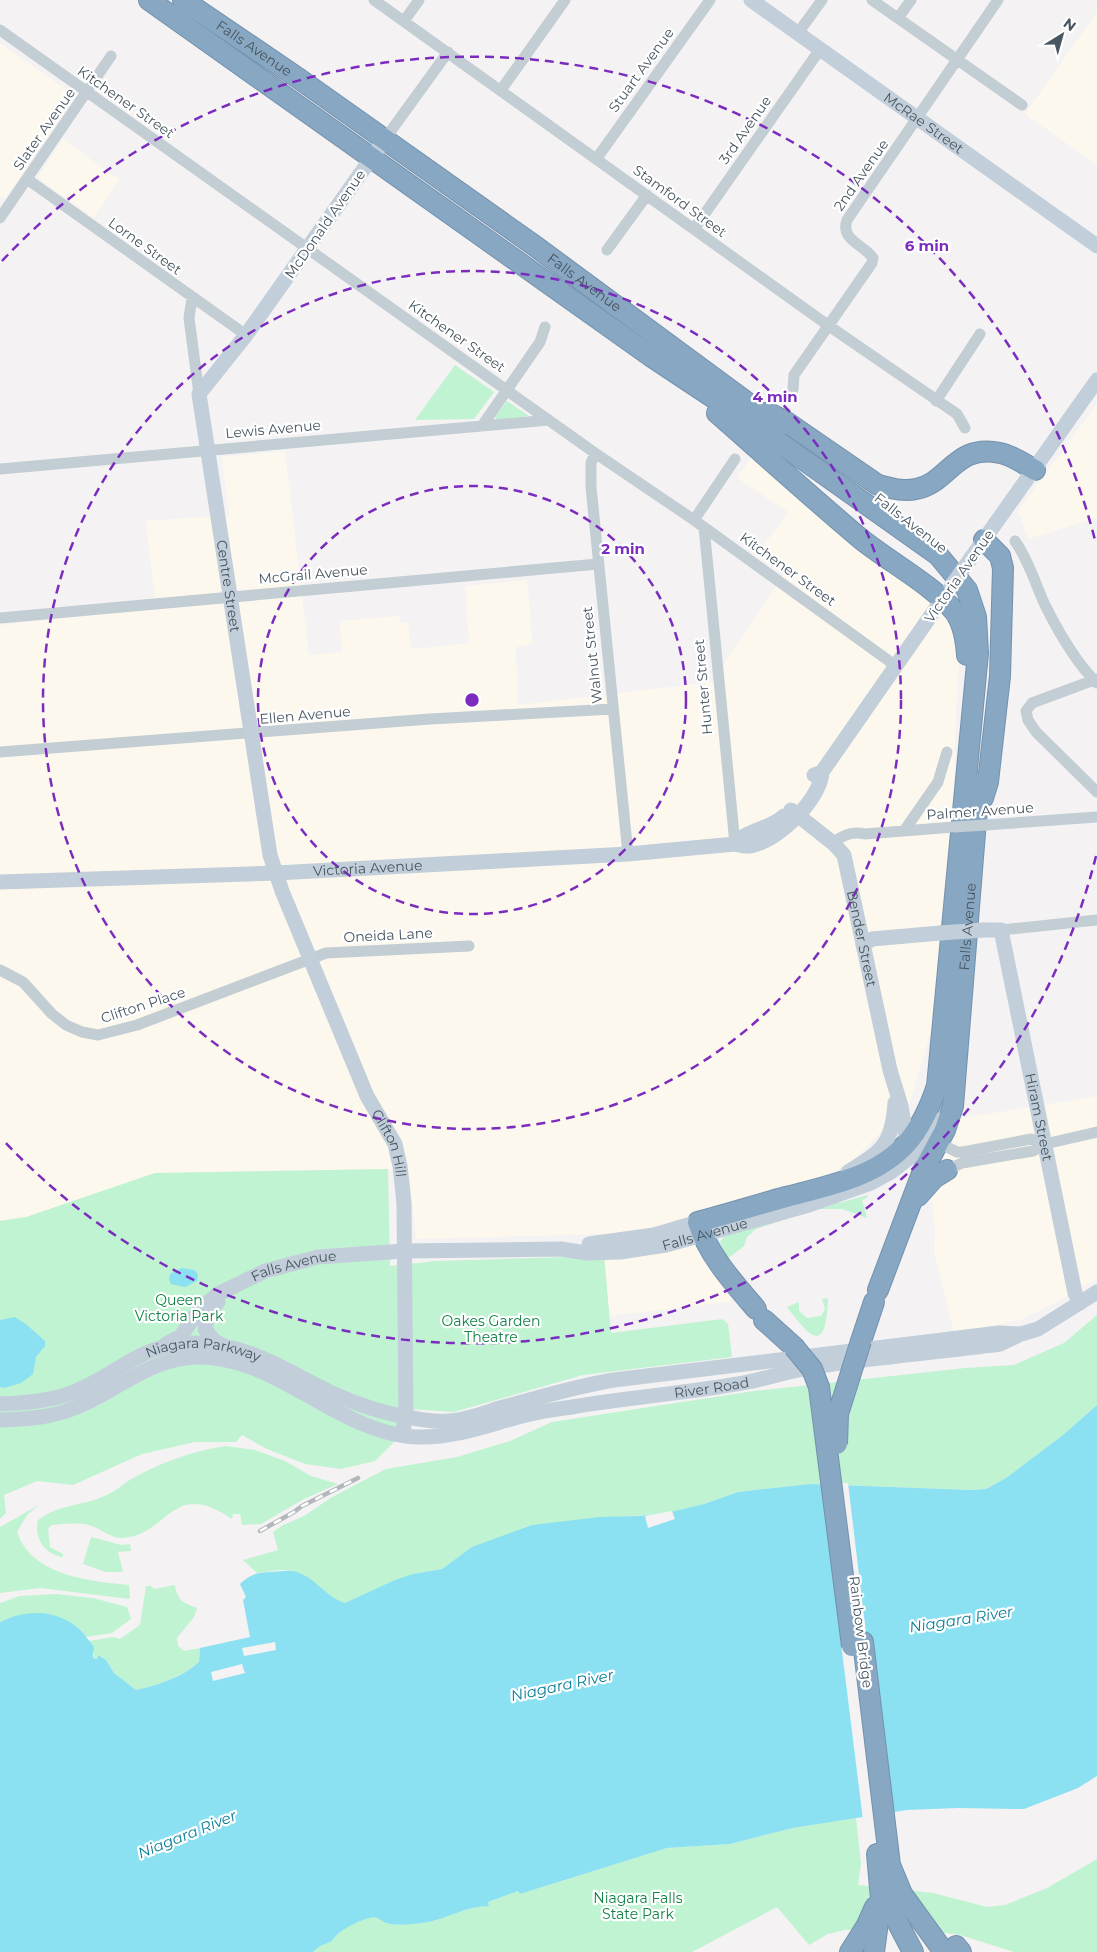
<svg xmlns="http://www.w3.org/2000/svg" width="1097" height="1952" viewBox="0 0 1097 1952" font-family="Montserrat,sans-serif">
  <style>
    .commercial { fill: #fdf8ed }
    .green { fill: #c0f3d2 }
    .water { fill: #8be0f2 }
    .pier { fill: #f4f2f2 }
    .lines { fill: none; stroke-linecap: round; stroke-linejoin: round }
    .highway-casing { stroke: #7392af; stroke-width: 22 }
    .street { stroke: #c2cdd4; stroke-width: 11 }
    .secondary { stroke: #c2ced9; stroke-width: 15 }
    .highway { stroke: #88a7c3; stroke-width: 20 }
    .rail-casing { stroke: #b4b8bd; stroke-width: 4.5 }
    .rail { stroke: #fff; stroke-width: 2.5; stroke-dasharray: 8; stroke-linecap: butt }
    .highway-bridge-casing { stroke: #7392af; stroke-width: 22; stroke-linecap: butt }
    .street-bridge { stroke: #c2cdd4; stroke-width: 11 }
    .secondary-bridge { stroke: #c2ced9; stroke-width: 15 }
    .highway-bridge { stroke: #88a7c3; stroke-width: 20 }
    .ring { fill: none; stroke: #7b2cbf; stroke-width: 2.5; stroke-dasharray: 9 6 }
    .labels { text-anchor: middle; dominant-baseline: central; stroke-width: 4.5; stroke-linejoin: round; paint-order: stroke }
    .street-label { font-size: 14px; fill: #485661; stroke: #fff }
    .park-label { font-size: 14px; fill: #128346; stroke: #fff }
    .water-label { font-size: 15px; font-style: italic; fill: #077e97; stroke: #fff }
    .centre { fill: #7b2cbf; stroke: #fff; stroke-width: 2.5 }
    .ring-label { font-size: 15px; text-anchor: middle; font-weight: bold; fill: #7b2cbf; stroke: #fff; stroke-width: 4.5; stroke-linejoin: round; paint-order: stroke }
  </style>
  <rect width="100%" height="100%" fill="#f4f2f2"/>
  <path class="commercial" d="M1097,12V165L1025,114Z
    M0,43L75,96L5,199L0,196Z
    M63,139L119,180L94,218L39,179V175Z
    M1097,404V518L1028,539L1018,511Z
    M285,451L309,655L342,652L339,621L400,616V623L408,622L411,649L469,643L465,586L527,580L533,644L516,647L518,705L712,682L784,574L756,556L788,512L737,478L752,456L915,588L961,632L956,711L951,885L936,1013L910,1103L846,1167L752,1201L689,1220L700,1255L731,1299L730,1302L609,1316L603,1234L416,1239L409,1171L388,1169L155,1173L26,1217L0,1221V625L156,608L146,521L229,515L222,457Z
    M1097,1096V1279L1063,1299L1020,1320L954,1333L934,1252L935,1230L931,1196L957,1119Z"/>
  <path class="green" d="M455,365L494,392L474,419L415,420Z
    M507,401L529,416L496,420L495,417Z
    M388,1169L390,1266L436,1261L604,1256L611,1333L722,1319L728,1324L732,1357L583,1375L454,1412L409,1409L402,1434L375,1461L341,1469L305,1464L267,1449L242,1435L236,1442H195L142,1454L73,1485L37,1481L4,1495L6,1513L0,1519V1221L26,1217L155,1173Z
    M868,1195L867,1198L862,1200L867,1218L842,1209H817L756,1229L747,1237L744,1246L727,1259L720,1242L727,1232L837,1201L839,1203Z
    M828,1298C826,1352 813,1342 787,1307L799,1302V1311L807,1318L821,1316L825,1309L822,1299Z
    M1097,1315V1405L1063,1435L1006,1478L986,1489L971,1490L810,1484L738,1492L704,1504L666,1513L532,1525L472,1548L442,1569L413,1574L345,1604C326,1597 313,1578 292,1571C283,1568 267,1572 257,1573L243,1560L278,1550L273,1532L283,1525L304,1516L332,1497L386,1469L457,1457L510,1441L552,1422L754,1391L965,1368L1014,1365L1064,1343Z
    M226,1446L255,1450L285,1461L311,1476L338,1484L304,1499L261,1524L242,1525L240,1514H233L232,1519C170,1477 170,1536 121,1538C112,1538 99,1528 89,1525C76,1522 64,1524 51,1525L48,1529L50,1547L63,1554V1557C45,1554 34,1539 38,1520C61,1503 86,1506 109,1494C119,1489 126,1481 135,1477C165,1461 193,1451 226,1446Z
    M39,1505L27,1515L17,1532C32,1576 89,1581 129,1585L130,1599L40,1588L0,1593V1527Z
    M91,1537L121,1545L130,1544L131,1551L118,1552L123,1572H106L83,1564Z
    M175,1585C177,1600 183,1603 197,1608L194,1617L177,1638L178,1646L184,1651L200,1648L199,1662C182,1677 158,1685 136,1690L114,1673L106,1660L98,1655L97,1659H94V1648L89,1641L113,1637L120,1639L140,1625L146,1586H151L154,1589Z
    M56,1594L93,1598L127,1607L131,1619L112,1633L87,1637C63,1611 31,1608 0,1622V1603L20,1596Z
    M856,1818L861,1864L858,1885L933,1893L987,1907L1005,1905L1047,1888L1097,1859V1952H1014L960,1935L908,1928L845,1930L828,1934L809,1945L777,1907L692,1952H313L320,1946L331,1942L334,1937L348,1926L371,1917H378L392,1924L422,1923L480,1906H489L488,1902L518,1891L520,1894L667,1848L730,1844L793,1828Z"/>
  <path class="water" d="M182,1268L194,1270L198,1274L197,1281L185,1287L171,1284L169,1279L170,1274Z
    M15,1317L27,1325L45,1341V1346L36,1357L33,1374L21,1383L4,1388L0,1387V1320Z
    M1097,1405V1776L1078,1788L1024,1809L958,1808L907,1810L793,1828L730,1844L667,1848L520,1894L518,1891L488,1902L489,1906C466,1906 445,1920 422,1923C412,1924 395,1926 387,1923C380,1921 378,1915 369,1918C356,1922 338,1930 331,1942L320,1946L313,1952H0V1622C29,1608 62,1609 85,1635C87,1639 93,1644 94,1648C94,1652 92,1654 94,1659H97L98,1655L106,1660L114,1673L136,1690C158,1685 183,1677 199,1662L200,1648L250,1637L243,1600L246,1597L240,1584C249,1575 256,1573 268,1572C276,1572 284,1570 292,1571C313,1574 325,1597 345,1603L395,1580L413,1574L442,1569L472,1547L532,1525L600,1517L639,1516L666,1513L704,1504L738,1492L810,1484L971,1490L986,1489L1006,1478L1063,1435Z"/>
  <path class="pier" d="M821,1482L848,1483L888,1816L863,1820Z
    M672,1511L675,1519L648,1528L645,1516Z
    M275,1642L276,1650L244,1656L242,1648Z
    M242,1664L245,1673L213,1681L211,1672Z"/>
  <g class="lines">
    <defs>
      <g id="highway">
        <path d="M149,0L652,357L753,424L938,555L967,590L976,617L978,653L937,1086C930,1107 921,1127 907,1143C877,1177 828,1186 786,1197C757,1205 728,1214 698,1222C708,1255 734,1283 756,1309"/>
        <path id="s9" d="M183,0L298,78L535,246L779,426"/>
        <path d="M717,413C765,455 812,498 861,539C888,561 934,586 955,612C964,625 966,640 967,655"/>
        <path d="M769,413L785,421L878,485C891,488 903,492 916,489C949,483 955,443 1000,453C1012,455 1024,464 1035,470"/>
        <path d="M983,798L988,782L1000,676L1003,568L1000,556L984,540"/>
        <path d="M918,1196L934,1178L947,1170"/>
        <path id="s10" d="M878,1290L923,1171L945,1130L953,1106L979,783"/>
        <path d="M764,1320L794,1347"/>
        <path d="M861,1341L874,1302"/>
        <path d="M863,1642L890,1865L902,1894L944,1952"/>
        <path d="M883,1889L891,1910L913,1952"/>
        <path d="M956,1946L961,1952"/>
        <path d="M850,1952L867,1925L875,1907"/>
        <path d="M874,1952L881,1899L877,1854"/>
      </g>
    </defs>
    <use href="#highway" class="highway-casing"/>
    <path class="street" d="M374,0L829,326L957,414L965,428
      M872,0L1022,105
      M898,18L911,0
      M404,21L419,0
      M0,30L595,453L694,520L896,666
      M798,33L822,0
      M501,90L565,0
      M385,139L448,52
      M597,158L710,0
      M27,179L246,335
      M0,218L111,56
      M694,229L821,48
      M607,250L647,195
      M192,298L189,318L199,394
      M793,390L794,375L872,263L873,258C863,244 840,240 847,220L998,0
      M936,401L980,334
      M482,426L540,342L545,327
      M595,453L591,463V487L628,854
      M0,469L549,420
      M694,520L735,459
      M704,527L735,844
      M1015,541C1029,561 1035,583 1045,605C1058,631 1075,662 1097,683
      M0,618L598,564
      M1097,679L1032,703L1026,711L1028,720L1036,732L1097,792
      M0,752L430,719L613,709
      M986,825L1097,817
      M904,831L938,782L947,752
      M833,843C842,835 853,831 865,834L954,827
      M1001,930L1097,920
      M0,970L23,982L52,1014L66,1025L82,1032L98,1035L137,1025L326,953L469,946
      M949,1148L957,1152H963L1031,1139L1045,1144
      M947,1170L962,1163L1033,1151L1045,1144L1097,1132"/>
    <g class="secondary">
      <path id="s1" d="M751,0L1097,246"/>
      <path id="s2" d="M385,139L246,335L199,394L270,855L282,891L367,1096L395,1144L400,1166L404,1204L406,1417L402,1434"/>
      <path d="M971,558L1097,380"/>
      <path d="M814,775L822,772L948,591"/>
      <path id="s3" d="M791,810L833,843L844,855L890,1070L901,1106L908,1147"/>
      <path d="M735,844C747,829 769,830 784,816"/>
      <path id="s4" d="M0,882L276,873L628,854L735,844C739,845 745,847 750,846C777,842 821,799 822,772"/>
      <path id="s5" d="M983,930H1001L1075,1293L1080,1303"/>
      <path d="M863,945L872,939L940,933"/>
      <path d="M848,1172C882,1151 892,1145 895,1103"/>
      <path d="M589,1244L654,1235L698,1222"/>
      <path d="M218,1302L208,1315L205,1329L213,1340L224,1346"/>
      <path id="s6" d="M166,1344L181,1336L199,1310L218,1294L265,1271L318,1257L404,1251L561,1249L587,1253L620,1252L666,1245L809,1205L871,1183L891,1172L918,1151L940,1120"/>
      <path id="s7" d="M0,1404C25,1403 50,1401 74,1392C121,1373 138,1344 195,1343C247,1343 288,1372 332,1393C356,1404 382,1413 408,1417C421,1420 436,1422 449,1421C466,1420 484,1413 500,1408C538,1398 576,1386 614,1380L999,1333L1020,1334"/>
      <path id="s8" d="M0,1420C26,1419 52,1418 77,1407C118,1390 149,1359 195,1357C277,1354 340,1436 419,1437C456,1438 490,1424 526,1415C541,1411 557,1409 572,1407C630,1397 690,1393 748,1382C772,1377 795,1369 819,1366C879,1357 940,1352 1000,1344L1021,1334L1038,1329L1097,1292"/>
    </g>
    <use href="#highway" class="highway"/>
    <defs>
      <path id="rail" d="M260,1531L294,1512L302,1506L358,1478"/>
    </defs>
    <use href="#rail" class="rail-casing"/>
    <use href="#rail" class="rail"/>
    <defs>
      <path id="highway-bridge" d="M794,1347L812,1369L819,1387L852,1646
        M837,1444L838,1414L861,1341"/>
    </defs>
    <use href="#highway-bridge" class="highway-bridge-casing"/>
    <path class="street-bridge" d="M954,827L986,825"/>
    <path class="secondary-bridge" d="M952,585L971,558
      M940,933L983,930"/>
    <use href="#highway-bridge" class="highway-bridge"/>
  </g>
  <g class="ring">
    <circle cx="472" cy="700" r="214"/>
    <circle cx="472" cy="700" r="429"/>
    <path d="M1096 856A643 643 0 0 1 2 1139M2 261A643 643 0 0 1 1096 544"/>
  </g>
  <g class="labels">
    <g class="street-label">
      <text stroke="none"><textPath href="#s9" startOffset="86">Falls Avenue</textPath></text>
      <text transform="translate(641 70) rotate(-54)">Stuart Avenue</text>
      <text transform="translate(126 102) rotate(35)">Kitchener Street</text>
      <text stroke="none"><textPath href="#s1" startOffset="212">McRae Street</textPath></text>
      <text transform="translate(44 129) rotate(-55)">Slater Avenue</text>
      <text transform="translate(745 130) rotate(-55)">3rd Avenue</text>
      <text transform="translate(861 175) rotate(-55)">2nd Avenue</text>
      <text transform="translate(680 201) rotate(36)">Stamford Street</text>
      <text transform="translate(325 224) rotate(-55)">McDonald Avenue</text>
      <text transform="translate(145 246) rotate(36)">Lorne Street</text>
      <text stroke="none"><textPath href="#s9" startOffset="491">Falls Avenue</textPath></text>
      <text transform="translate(457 336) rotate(35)">Kitchener Street</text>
      <text transform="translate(273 429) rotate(-5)">Lewis Avenue</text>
      <text transform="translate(911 523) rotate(38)">Falls Avenue</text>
      <text transform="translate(788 569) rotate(36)">Kitchener Street</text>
      <text transform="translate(313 574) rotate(-5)">McGrail Avenue</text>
      <text transform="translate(959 576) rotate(-55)">Victoria Avenue</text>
      <text stroke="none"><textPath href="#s2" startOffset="510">Centre Street</textPath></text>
      <text transform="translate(592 655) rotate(-96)">Walnut Street</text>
      <text transform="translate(703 687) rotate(-95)">Hunter Street</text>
      <text transform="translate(305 715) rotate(-5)">Ellen Avenue</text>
      <text transform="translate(980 811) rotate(-4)">Palmer Avenue</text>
      <text stroke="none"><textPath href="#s4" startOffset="368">Victoria Avenue</textPath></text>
      <text stroke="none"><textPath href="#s10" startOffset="379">Falls Avenue</textPath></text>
      <text transform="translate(388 935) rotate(-3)">Oneida Lane</text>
      <text stroke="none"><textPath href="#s3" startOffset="155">Bender Street</textPath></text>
      <text transform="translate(143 1005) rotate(-18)">Clifton Place</text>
      <text stroke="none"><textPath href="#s5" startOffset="209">Hiram Street</textPath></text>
      <text stroke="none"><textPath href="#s2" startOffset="1095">Clifton Hill</textPath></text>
      <text stroke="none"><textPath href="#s6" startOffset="570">Falls Avenue</textPath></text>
      <text stroke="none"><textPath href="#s6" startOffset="155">Falls Avenue</textPath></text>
      <text stroke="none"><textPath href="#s7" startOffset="216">Niagara Parkway</textPath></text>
      <text stroke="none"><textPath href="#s8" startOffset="746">River Road</textPath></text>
      <text transform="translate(861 1632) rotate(83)">Rainbow Bridge</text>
    </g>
    <g class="park-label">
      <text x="179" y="1300">Queen<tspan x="179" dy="16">Victoria Park</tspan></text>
      <text x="491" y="1321">Oakes Garden<tspan x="491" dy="16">Theatre</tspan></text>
      <text x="638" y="1898">Niagara Falls<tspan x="638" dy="16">State Park</tspan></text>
    </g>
    <g class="water-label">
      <text transform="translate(961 1619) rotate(-9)">Niagara River</text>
      <text transform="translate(562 1685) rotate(-12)">Niagara River</text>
      <text transform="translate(187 1834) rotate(-22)">Niagara River</text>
    </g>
  </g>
  <circle cx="472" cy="700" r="8" class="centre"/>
  <g class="ring-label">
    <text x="927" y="251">6 min</text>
    <text x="775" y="402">4 min</text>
    <text x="623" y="554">2 min</text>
  </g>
  <g transform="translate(1062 35) rotate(37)" stroke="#ffffff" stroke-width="4" paint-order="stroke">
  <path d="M0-4L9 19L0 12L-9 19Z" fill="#485661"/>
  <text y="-8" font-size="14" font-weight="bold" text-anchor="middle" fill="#485661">N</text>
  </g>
</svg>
